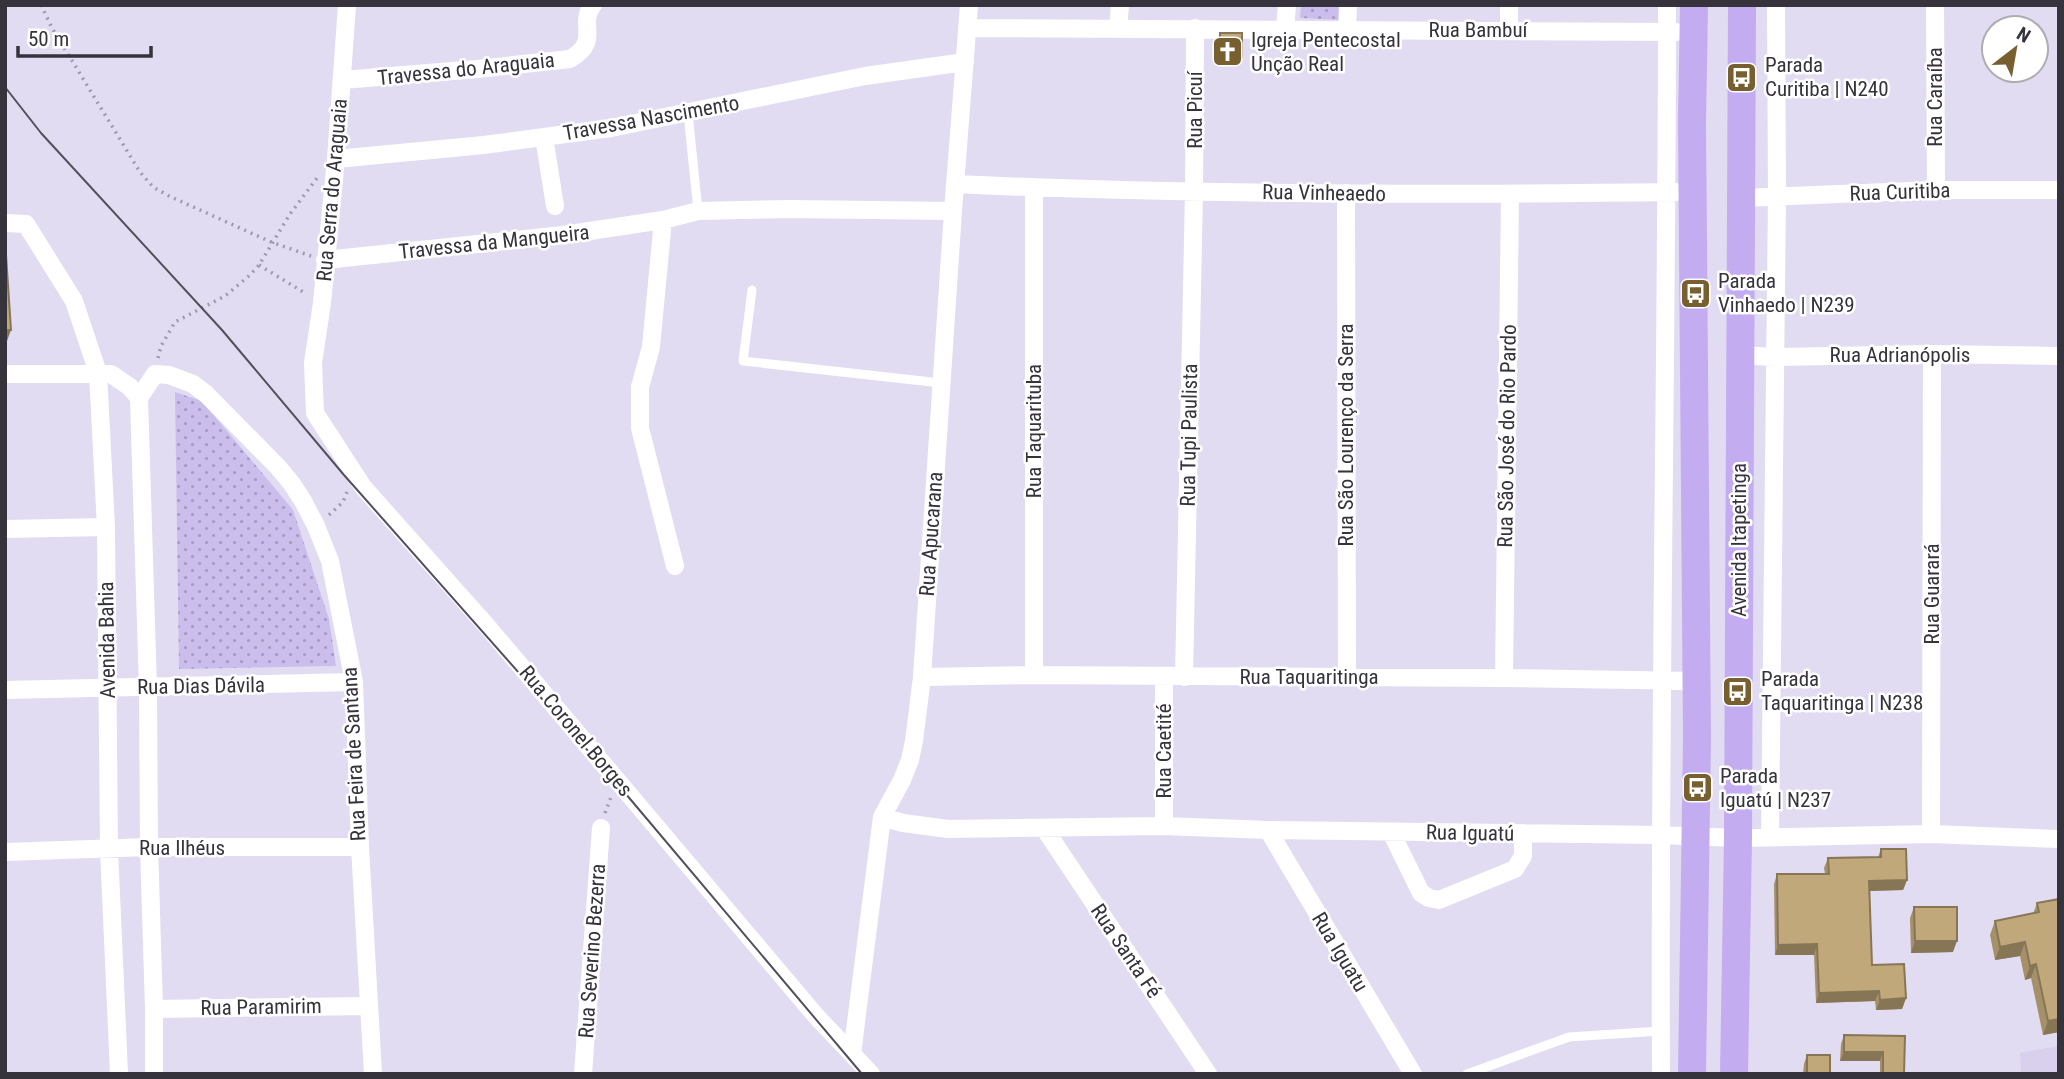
<svg xmlns="http://www.w3.org/2000/svg" width="2064" height="1079" viewBox="0 0 2064 1079" font-family="'Roboto Condensed',sans-serif">
  <style>
    .built { fill: #d8d0ed }
    .green { fill: url(#green-dots) }
    .lines { fill: none; stroke-linecap: round; stroke-linejoin: round }
    .path { stroke: #9f9aab; stroke-width: 3.5; stroke-dasharray: 2 5; stroke-linecap: butt }
    .lane { stroke: #fff; stroke-width: 9 }
    .street { stroke: #fff; stroke-width: 18 }
    .primary { stroke: #c4acf1; stroke-width: 28 }
    .tram { stroke: #53505b; stroke-width: 2 }
    .wall { fill: #a69069 }
    .shaded-wall { fill: #877655 }
    .building { fill: #c1a87a; stroke: #877655; stroke-width: 2 }
    .labels { text-anchor: middle; dominant-baseline: central; stroke-width: 5; stroke-linejoin: round; paint-order: stroke }
    .street-label { font-size: 21px; fill: #36333c; stroke: #fff }
    .poi-label { font-size: 21px; fill: #36333c; stroke: #fff; text-anchor: start }
  </style>
  <defs>
    <pattern id="green-dots" width="8" height="8" patternUnits="userSpaceOnUse" patternTransform="scale(1.75)"><rect width="8" height="8" fill="#cbbeec"/><path d="M2 2h.1M6 6h.1" fill="none" stroke="#a69bc0" stroke-width="1.8" stroke-linecap="round"/></pattern>
  </defs>
  <rect width="100%" height="100%" fill="#e2dcf3"/>
  <path class="built" d="M2059,1046V1074H2021L2020,1053Z"/>
  <path class="green" d="M1301,5H1340V20L1300,18Z
    M175,392L202,401L293,510L329,619L336,666L179,669Z"/>
  <g class="lines">
    <path class="path" d="M41,5L52,28L140,172L153,187L169,196L271,242L311,256
      M259,265L305,293
      M158,358L161,346L175,322L225,296L250,275L259,265L290,214L317,178
      M329,515L343,502L347,492
      M605,813L611,797"/>
    <path class="lane" d="M688,113L698,211
      M752,290L743,361L941,383
      M1467,1074L1569,1037L1661,1031"/>
    <path class="street" d="M347,5L336,159L322,303L313,363L315,413L363,487L486,625L816,1016L871,1074
      M1935,5L1936,190
      M967,28L1676,32
      M1118,29L1120,5
      M1285,30L1287,5
      M1347,30L1348,5
      M1509,30V5
      M342,80L477,69L570,59C602,41 577,24 593,5
      M544,137L555,206
      M336,159L484,145L611,128L865,76L965,62
      M955,184C1195,195 1436,195 1676,192
      M1346,193L1347,677
      M1741,198L1936,190H2059
      M663,220L651,347L640,387V428L675,566
      M5,223L26,224L74,301L98,373L106,527L109,849L119,1074
      M325,260L563,235L663,220L698,211L790,209L953,211
      M1740,355L1774,357L1932,354L2059,356
      M5,374H111L130,387L139,398
      M139,398L155,374L169,375L193,384L206,394L278,467L292,484L303,501L316,526L330,561L354,682L360,847L373,1074
      M139,398L148,688L149,847L154,1009V1074
      M5,529L106,527
      M1034,675V188
      M922,677L1034,675L1504,678L1696,681
      M1184,677L1194,192L1195,28
      M1504,678L1510,195
      M5,690L354,682
      M882,817L903,823L948,829L1164,826L1268,830L1660,835L1738,838L1931,834L2059,839
      M1164,826V676
      M1044,828L1208,1074
      M1268,830L1413,1074
      M1391,832L1421,893L1429,898L1439,900L1515,869L1523,856V833
      M1931,834L1932,354
      M1770,836L1777,196L1776,5
      M5,852L149,847H360
      M154,1009L369,1006
      M852,1054L882,817L902,780L910,760L914,741L922,677L953,211L969,5
      M583,1074L601,828
      M1661,1074C1659,718 1667,361 1667,5"/>
    <path class="primary" d="M1692,1074L1697,738L1692,124L1694,5
      M1734,1074L1738,838L1742,5"/>
    <path class="tram" d="M5,87L41,133L222,330L344,475L620,787L862,1074"/>
  </g>
  <path class="wall" d="M1220,33L1242,57L1239,65H1217V41Z
    M1881,849L1907,880L1903,890L1869,891L1872,965L1906,998L1902,1009L1876,1010L1875,1001L1816,1003L1814,955H1775L1774,884L1777,874H1825L1824,868L1828,858L1878,857Z
    M2037,903L2059,1032L2043,1035L2031,978L2025,980L2020,956L1995,960L1990,935L1995,921L2033,914Z
    M1914,907L1953,952L1911,953L1910,918Z
    M1844,1035L1905,1036L1904,1074H1880V1061H1840L1841,1044Z
    M1807,1055L1830,1074H1803L1804,1064Z"/>
  <path class="shaded-wall" d="M1220,57H1242L1239,65H1217Z
    M5,330H11L7,341H5Z
    M1907,880L1903,890L1865,891L1869,881Z
    M1915,941H1957L1953,952L1911,953Z
    M2025,942L2020,956L1995,960L2000,947Z
    M1817,944L1814,955H1775L1778,945Z
    M2036,964L2031,978L2025,980L2030,966Z
    M1879,991L1875,1001L1816,1003L1819,993Z
    M1906,998L1902,1009L1876,1010L1880,1000Z
    M2059,1019V1032L2043,1035L2048,1021Z
    M1844,1052H1883L1880,1061H1840Z"/>
  <path class="building" d="M1220,33H1242V57H1220Z
    M5,240L11,330H5Z
    M1881,849H1906L1907,880L1869,881L1872,965L1904,964L1906,998L1880,1000L1879,991L1819,993L1817,944L1778,945L1777,874H1829L1828,858L1881,857Z
    M2059,899V1019L2048,1021L2036,964L2030,966L2025,942L2000,947L1995,921L2039,912L2037,903Z
    M1914,907H1957V941H1915Z
    M1844,1035L1905,1036L1904,1074H1883V1052H1844Z
    M1807,1055H1830V1074H1807Z"/>
  <defs>
    <symbol id="church-square" viewBox="-11 -11 22 22"><rect x="-9" y="-9" width="18" height="18" rx="4" fill="#775f30" stroke="#fff"/><path d="M-1.2-6h2.4v3.5h3.3v2.4h-3.3V6h-2.4V-.1h-3.3v-2.4h3.3Z" fill="#fff"/></symbol>
    <symbol id="bus-square" viewBox="-11 -11 22 22"><rect x="-9" y="-9" width="18" height="18" rx="4" fill="#775f30" stroke="#fff"/><path d="M-5-6H5V4H4V6H2V4H-2V6H-4V4H-5ZM-3.5-4V0h7V-4ZM-3.5 1.2v1.5H-2V1.2ZM2 1.2v1.5H3.5V1.2Z" fill="#fff"/></symbol>
  </defs>
  <g fill-rule="evenodd">
    <use href="#church-square" x="1210" y="34" width="35" height="35"/>
    <use href="#bus-square" x="1724" y="60" width="35" height="35"/>
    <use href="#bus-square" x="1678" y="276" width="35" height="35"/>
    <use href="#bus-square" x="1720" y="674" width="35" height="35"/>
    <use href="#bus-square" x="1680" y="770" width="35" height="35"/>
  </g>
  <g class="labels">
    <g class="street-label">
      <text x="1478" y="30">Rua Bambuí</text>
      <text transform="translate(466 69) rotate(-6)">Travessa do Araguaia</text>
      <text transform="translate(1935 97) rotate(-90)">Rua Caraíba</text>
      <text transform="translate(1195 110) rotate(-90)">Rua Picuí</text>
      <text transform="translate(651 118) rotate(-10)">Travessa Nascimento</text>
      <text transform="translate(332 190) rotate(-85)">Rua Serra do Araguaia</text>
      <text transform="translate(1900 192) rotate(-2)">Rua Curitiba</text>
      <text transform="translate(1324 193) rotate(1)">Rua Vinheaedo</text>
      <text transform="translate(494 242) rotate(-6)">Travessa da Mangueira</text>
      <text x="1900" y="355">Rua Adrianópolis</text>
      <text transform="translate(1034 431) rotate(-90)">Rua Taquarituba</text>
      <text transform="translate(1189 435) rotate(-89)">Rua Tupi Paulista</text>
      <text transform="translate(1346 435) rotate(-90)">Rua São Lourenço da Serra</text>
      <text transform="translate(1507 436) rotate(-89)">Rua São José do Rio Pardo</text>
      <text transform="translate(931 534) rotate(-86)">Rua Apucarana</text>
      <text transform="translate(1739 540) rotate(-90)">Avenida Itapetinga</text>
      <text transform="translate(1932 594) rotate(-90)">Rua Guarará</text>
      <text transform="translate(107 640) rotate(-91)">Avenida Bahia</text>
      <text x="1309" y="677">Rua Taquaritinga</text>
      <text transform="translate(201 686) rotate(-1)">Rua Dias Dávila</text>
      <text transform="translate(576 731) rotate(50)">Rua Coronel Borges</text>
      <text transform="translate(1164 751) rotate(-90)">Rua Caetité</text>
      <text transform="translate(354 754) rotate(-93)">Rua Feira de Santana</text>
      <text transform="translate(1470 833) rotate(1)">Rua Iguatú</text>
      <text x="182" y="848">Rua Ilhéus</text>
      <text transform="translate(592 951) rotate(-86)">Rua Severino Bezerra</text>
      <text transform="translate(1126 951) rotate(56)">Rua Santa Fé</text>
      <text transform="translate(1340 952) rotate(59)">Rua Iguatu</text>
      <text transform="translate(261 1007) rotate(-1)">Rua Paramirim</text>
    </g>
    <g class="poi-label">
      <text x="1251" y="40">Igreja Pentecostal<tspan x="1251" dy="24">Unção Real</tspan></text>
      <text x="1765" y="65">Parada<tspan x="1765" dy="24">Curitiba | N240</tspan></text>
      <text x="1718" y="281">Parada<tspan x="1718" dy="24">Vinhaedo | N239</tspan></text>
      <text x="1761" y="679">Parada<tspan x="1761" dy="24">Taquaritinga | N238</tspan></text>
      <text x="1720" y="776">Parada<tspan x="1720" dy="24">Iguatú | N237</tspan></text>
    </g>
  </g>
  <rect width="2064" height="1079" fill="none" stroke="#36333c" stroke-width="14"/>
  <g transform="translate(2015 49) rotate(31)"><circle r="33" fill="#ffffff" stroke="#afadb1" stroke-width="2"/>
  <path d="M0-5L12 26L0 18L-12 26Z" fill="#775f30"/>
  <text y="-10" font-size="19" font-weight="bold" text-anchor="middle" fill="#36333c">N</text>
  </g>
  <path d="M18 46v10h133v-10" fill="none" stroke="#36333c" stroke-width="3.5"/>
  <text x="28" y="46" font-size="21" fill="#36333c" stroke="#ffffff" stroke-width="5" paint-order="stroke">50 m</text>
</svg>
